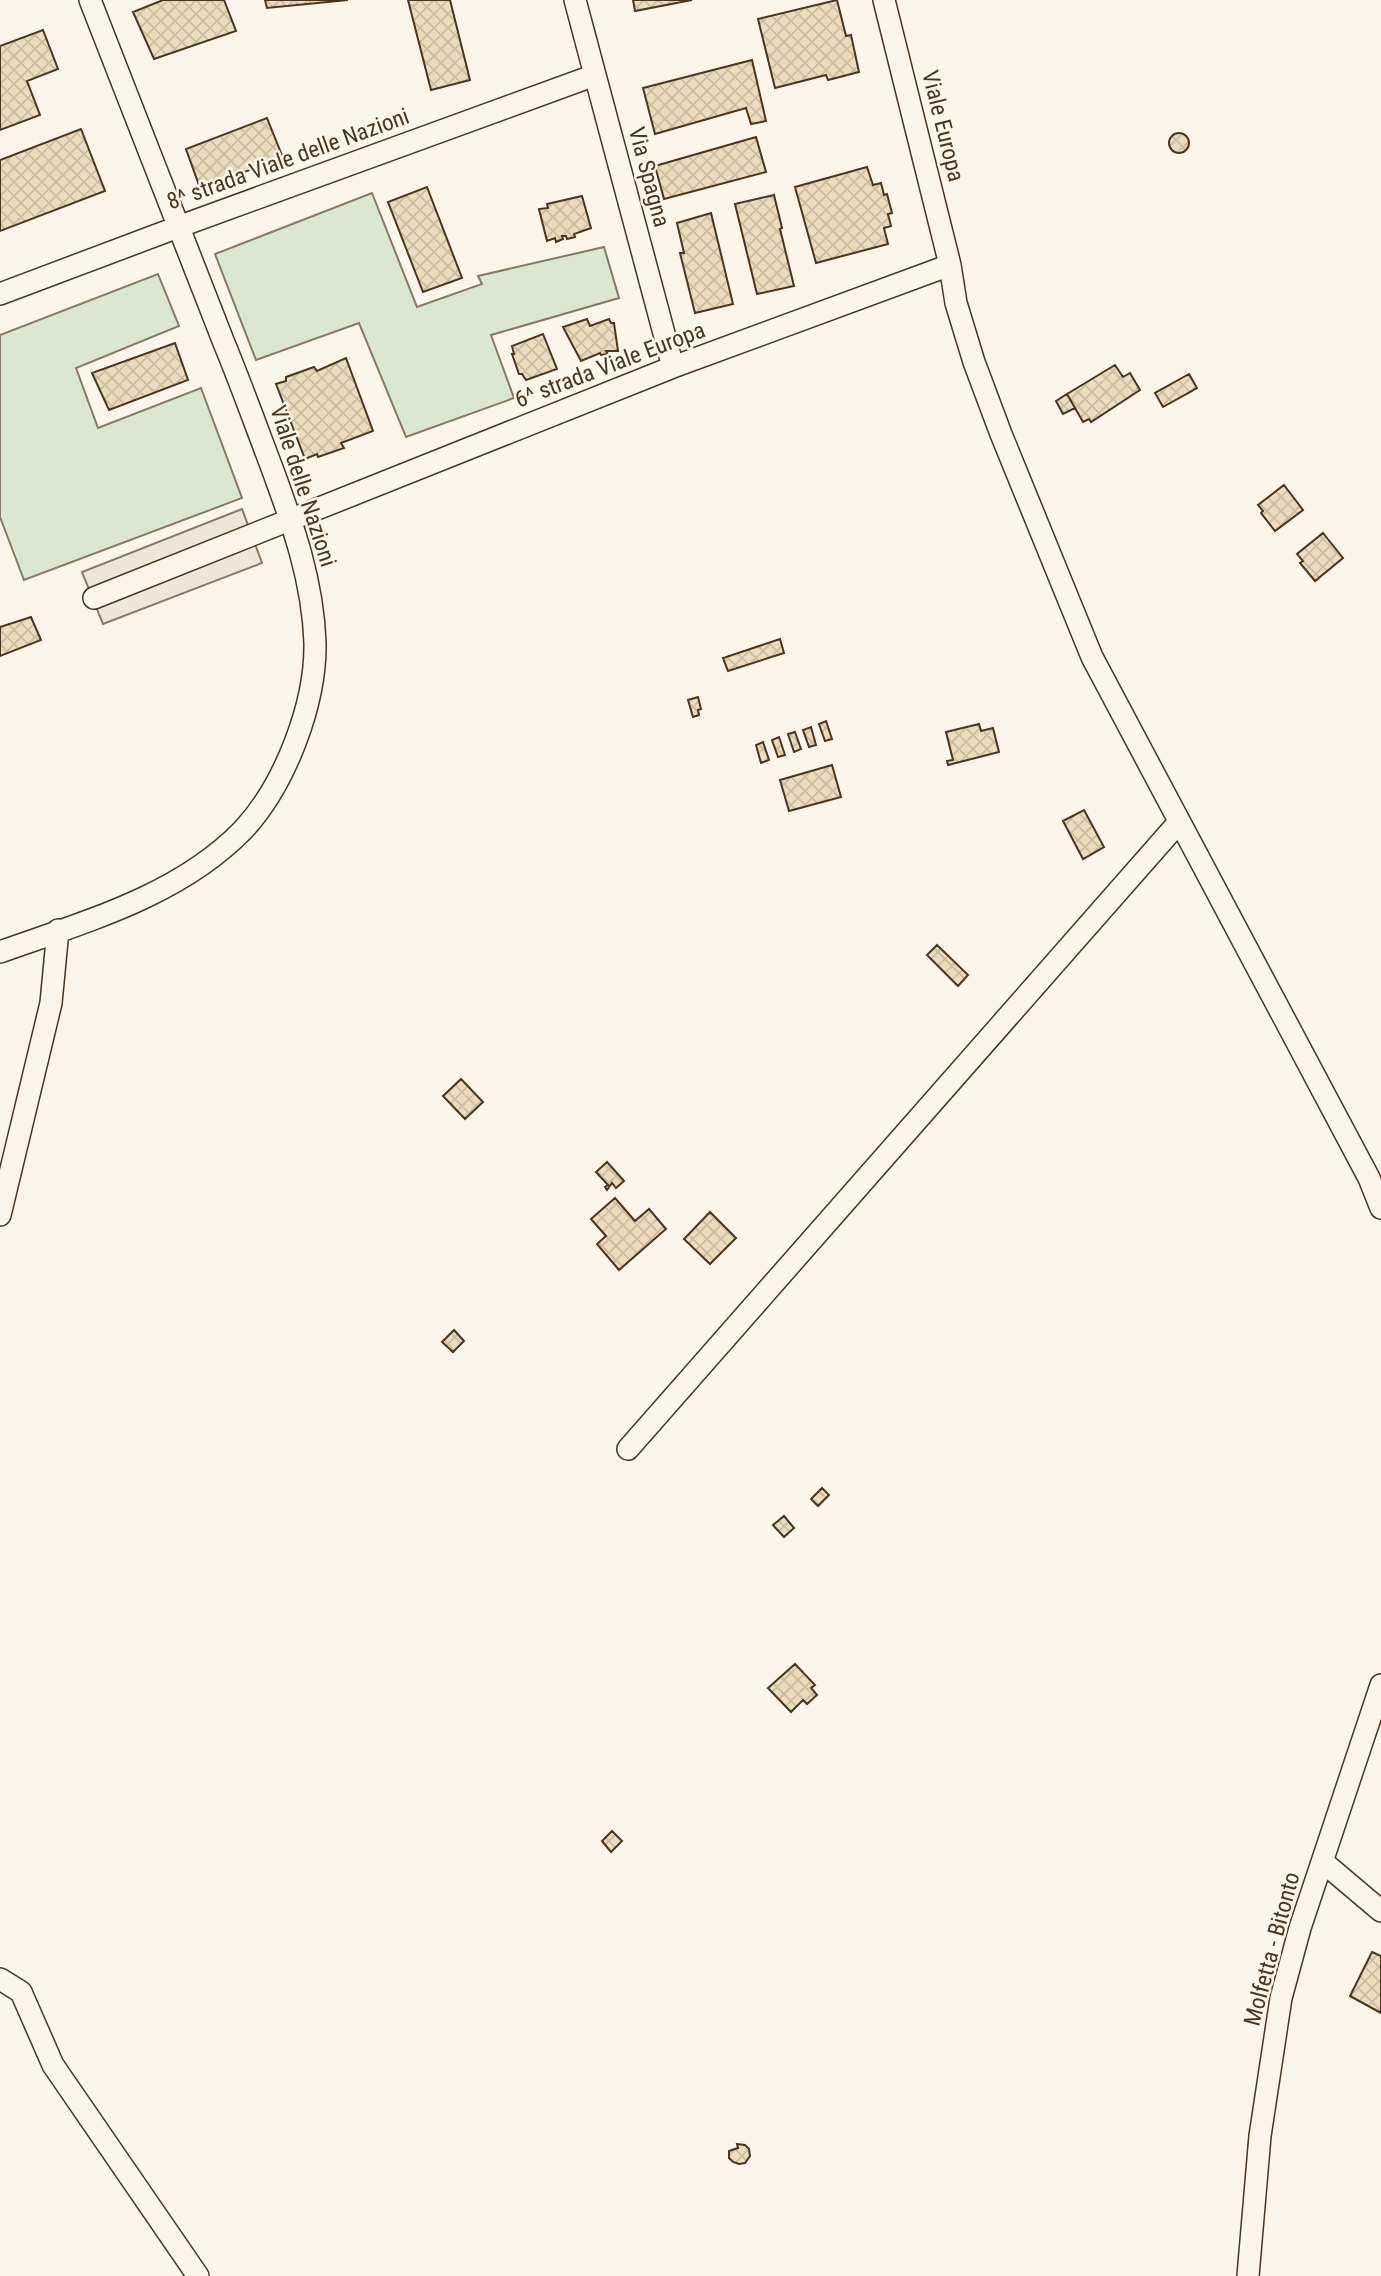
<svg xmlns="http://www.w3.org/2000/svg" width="1381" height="2276" viewBox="0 0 1381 2276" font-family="'Roboto Condensed',sans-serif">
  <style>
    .green { fill: #dce7d0; stroke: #887966; stroke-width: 2 }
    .parking { fill: #ede7d9; stroke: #887966; stroke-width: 2 }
    .building { fill: url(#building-cross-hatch); stroke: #4a3520; stroke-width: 2 }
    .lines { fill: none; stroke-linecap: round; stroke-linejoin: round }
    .minor-casing { stroke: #4a3520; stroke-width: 24 }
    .minor { stroke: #fbf6e9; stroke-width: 21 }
    .labels { text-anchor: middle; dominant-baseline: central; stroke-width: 5; stroke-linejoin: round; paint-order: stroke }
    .street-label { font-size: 23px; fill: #4a3520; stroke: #fbf6e9 }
  </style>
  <defs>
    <pattern id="building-cross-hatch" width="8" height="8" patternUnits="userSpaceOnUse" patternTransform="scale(1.75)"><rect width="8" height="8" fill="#ecdcbc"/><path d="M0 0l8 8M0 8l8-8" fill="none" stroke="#ccbda1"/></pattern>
  </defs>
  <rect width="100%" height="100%" fill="#fbf6e9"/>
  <path class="green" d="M372,193L417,307L482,284L478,276L604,247L619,298L491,335L514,398L406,437L359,323L256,360L215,254Z
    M158,274L179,326L76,368L98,428L201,388L242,498L24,580L0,517V335Z"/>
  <path class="parking" d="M242,509L262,563L103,624L82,572Z"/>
  <path class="building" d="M163,0H224L236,31L154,59L133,12Z
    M265,0H348L267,8Z
    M408,0H450L470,80L431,90Z
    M633,0H692L635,11Z
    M837,0L846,36L851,35L859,72L828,80L826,75L775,88L758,19Z
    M43,30L58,69L27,81L40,115L0,130V46Z
    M752,60L766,121L751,124L746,108L655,134L643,88Z
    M267,118L283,158L200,188L186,149Z
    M81,129L105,191L0,231V160Z
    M1169 143a10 10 0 1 1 20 0a10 10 0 1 1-20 0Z
    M756,137L766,172L664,199L655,166Z
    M867,167L873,185L881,183L884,195L887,194L892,213L888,214L891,226L884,228L888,244L816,263L795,187Z
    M427,187L462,278L423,292L388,202Z
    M774,195L782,228L780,229L794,286L757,294L735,204Z
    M582,196L591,228L574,234L575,237L567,239L566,236H562L563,239L556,242L555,238L547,241L539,209L548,208L547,204Z
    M711,213L733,304L695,313L680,253H684L677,223Z
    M587,319L590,326L609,319L611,323H614L618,351H606L608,354L601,355L600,353L581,361L563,327Z
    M543,334L557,369L526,380L522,374H519L512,354H514L512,346Z
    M175,343L188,380L109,410L92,373Z
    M346,358L373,431L341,443L344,448L318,457L317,454L305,459L276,384L286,381V377L314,367L317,371Z
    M1115,365L1123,377L1130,373L1140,390L1091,422L1089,419L1083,422L1067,394Z
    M1189,374L1197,388L1163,407L1155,393Z
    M1067,394L1075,408L1063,414L1056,401Z
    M1284,485L1303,510L1275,531L1261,513L1263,511L1258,505Z
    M1323,533L1343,558L1315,581L1300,563L1303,561L1297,554Z
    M31,617L41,640L0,656V627Z
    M780,639L784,653L728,671L723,658Z
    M698,697L701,709L698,710L699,715L693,717L688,700Z
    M826,721L832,739L825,741L819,724Z
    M979,724L981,731L993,728L999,752L948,765L947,761L953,760L946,732Z
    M811,727L816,745L809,747L803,730Z
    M795,732L801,749L794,752L788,734Z
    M779,737L785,755L778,757L772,740Z
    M763,742L769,760L761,763L756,745Z
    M832,765L841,797L789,811L780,780Z
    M1084,810L1104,847L1083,859L1063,821Z
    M937,945L968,975L958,986L927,955Z
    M461,1079L483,1102L465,1119L443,1096Z
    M607,1162L624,1181L616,1188L612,1183L607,1190L605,1187L608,1185L596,1172Z
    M615,1198L635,1221L649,1209L666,1229L619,1270L597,1244L606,1236L591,1219Z
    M710,1212L736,1238L710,1264L684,1239Z
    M454,1330L464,1341L453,1352L442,1342Z
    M822,1488L829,1495L818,1506L811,1499Z
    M784,1516L794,1528L784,1537L773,1525Z
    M795,1664L815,1685L811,1688L817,1695L807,1704L803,1700L791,1712L768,1688Z
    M612,1831L622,1841L611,1852L602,1841Z
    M1372,1952L1381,1956V2013L1350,1996Z
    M737,2144L745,2145L749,2149L750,2156L745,2163L739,2164L733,2162L729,2158V2151L738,2148Z"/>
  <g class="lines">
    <defs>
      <path id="minor" d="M575,0L673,367
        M884,0L950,265L956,303L974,362L1001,434L1092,657L1369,1178L1381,1208
        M0,294L178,227L595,75
        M94,598L673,367L950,265
        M0,952C84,922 179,896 243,830C285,785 316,704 315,643C313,581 293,525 272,468C256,426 241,384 224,343C179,229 135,114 90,0
        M0,1215L51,1003L58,930
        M628,1449L1179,822
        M1323,1862L1381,1911
        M0,1979L21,1992L53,2065L198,2276
        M1248,2276L1260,2136L1281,1998L1300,1928L1381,1685"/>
    </defs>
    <use href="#minor" class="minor-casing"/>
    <use href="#minor" class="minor"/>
  </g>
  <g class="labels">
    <g class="street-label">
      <text transform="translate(943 126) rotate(76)">Viale Europa</text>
      <text transform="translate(288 159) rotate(-20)">8^ strada Viale delle Nazioni</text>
      <text transform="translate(649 177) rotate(75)">Via Spagna</text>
      <text transform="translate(610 365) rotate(-21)">6^ strada Viale Europa</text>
      <text transform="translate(303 486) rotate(72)">Viale delle Nazioni</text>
      <text transform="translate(1272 1949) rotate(-75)">Molfetta - Bitonto</text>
    </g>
  </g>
</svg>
